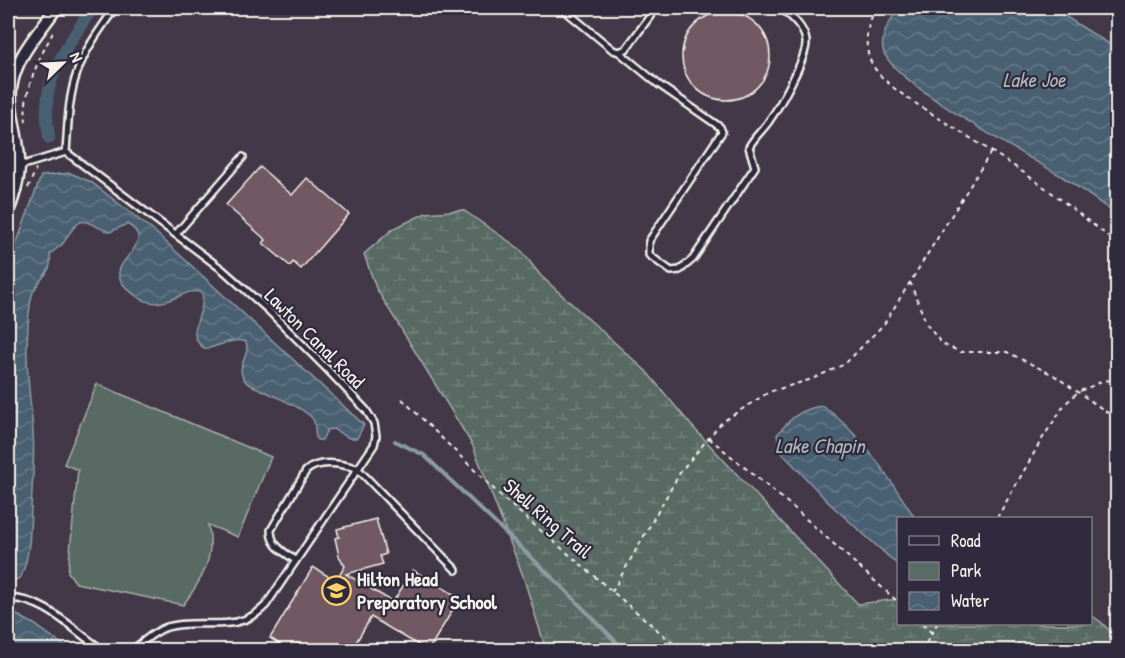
<svg xmlns="http://www.w3.org/2000/svg" width="1125" height="658" viewBox="0 0 1125 658" font-family="'Patrick Hand',sans-serif">
  <style>
    .green { fill: #586b64; stroke: #a6aea6; stroke-width: 1.5 }
    .wetland { fill: url(#wetland-marsh); stroke: #a6aea6; stroke-width: 1.5 }
    .water { fill: url(#water-waves); stroke: #8d9ba2; stroke-width: 1.5 }
    .lines { fill: none; stroke-linecap: round; stroke-linejoin: round }
    .stream { stroke: #8d9ba2; stroke-width: 4 }
    .canal { stroke: #496173; stroke-width: 12 }
    .building { fill: #715962; stroke: #f4f1e8; stroke-width: 1.5 }
    .service-casing { stroke: #f4f1e8; stroke-width: 10 }
    .minor-casing { stroke: #f4f1e8; stroke-width: 15 }
    .path { stroke: #f4f1e8; stroke-width: 2; stroke-dasharray: 4.5 4.5; stroke-linecap: butt }
    .service { stroke: #2f2a3d; stroke-width: 5 }
    .minor { stroke: #2f2a3d; stroke-width: 10 }
    .labels { text-anchor: middle; dominant-baseline: central; stroke-width: 4.5; stroke-linejoin: round; paint-order: stroke }
    .street-label { font-size: 20px; fill: #f4f1e8; stroke: #2f2a3d }
    .poi-label { font-size: 20px; font-weight: bold; fill: #f4f1e8; stroke: #2f2a3d; text-anchor: start }
    .water-label { font-size: 21px; font-style: italic; fill: #b0b7b9; stroke: #2f2a3d }
  </style>
  <defs>
    <pattern id="wetland-marsh" width="20" height="14" patternUnits="userSpaceOnUse" patternTransform="scale(1.5)"><rect width="20" height="14" fill="#586b64"/><path d="M1 5h8M5 5V1M11 12h8M15 12V8" fill="none" stroke="#71817a"/></pattern>
    <pattern id="water-waves" width="16" height="10" patternUnits="userSpaceOnUse" patternTransform="scale(1.5)"><rect width="16" height="10" fill="#496173"/><path d="M0 5q4-4 8 0t8 0" fill="none" stroke="#647887"/></pattern>
  </defs>
  <rect width="100%" height="100%" fill="#433848"/>
  <filter id="ink" filterUnits="userSpaceOnUse"><feTurbulence type="fractalNoise" baseFrequency=".0167" numOctaves="2"/><feDisplacementMap in="SourceGraphic" scale="12" xChannelSelector="R" yChannelSelector="G"/><feConvolveMatrix kernelMatrix="1 2 1 2 8 2 1 2 1" color-interpolation-filters="sRGB"/></filter>
  <g filter="url(#ink)">
    <path class="green" d="M97,384L271,457L238,537L208,525C216,556 202,580 183,605L76,583L68,572L78,470L64,464Z"/>
    <path class="wetland" d="M463,210L520,249L541,276L646,371L691,425L858,604L898,599V624H1090L1091,615L1101,622L1117,638V650H546L523,576L473,446L376,288L364,254L393,229L426,213Z"/>
    <path class="water" d="M898,8H1052L1117,49V215C1099,202 1080,188 1061,176C1028,156 890,82 883,50C880,34 891,21 898,8Z
      M70,173L91,182L155,232L364,425L357,438H349L333,429L327,430L322,440H317C314,434 316,427 314,421C308,408 261,391 247,383C232,367 251,358 246,342C234,337 218,346 206,349C181,335 207,314 202,293C185,284 165,316 136,296C130,291 119,283 119,274C117,258 157,241 127,224L110,232C84,224 83,209 64,242C60,248 54,249 50,255C54,273 37,279 32,295C28,310 28,329 27,345C26,374 31,402 33,432C35,457 32,484 31,510C30,533 30,555 21,577L14,581L9,579L8,575V267L41,176Z
      M823,406C863,435 889,478 915,518H898V565L829,503L781,452L777,435C790,418 802,408 823,406Z
      M17,615L34,624L70,650H15L8,643V617Z"/>
    <g class="lines">
      <path class="stream" d="M395,441L424,455L561,586L624,650"/>
      <path class="canal" d="M49,138C48,127 46,116 47,105C48,69 74,37 92,8"/>
    </g>
    <path class="building" d="M682 56a44 44 0 1 1 88 0a44 44 0 1 1-88 0Z
      M260,167L292,195L307,178L349,214L301,269L293,262L290,266L263,243L266,240L226,205Z
      M376,519L386,554L380,556L383,564L346,574L393,602L413,570L460,598L428,651L371,617L351,651H310L297,643L292,651H290L270,638L313,567L336,581L345,566L339,556L335,538L339,537L337,529Z"/>
    <g class="lines">
      <defs>
        <path id="service" d="M115,8C101,28 85,49 77,73C68,98 68,126 66,152L223,270L268,310L327,369L366,410L374,423L376,436L374,445L266,605C237,636 202,617 167,627C152,632 144,642 132,650
          M562,8L613,50L619,52L626,49L656,8
          M619,52L658,84L720,127L722,132L649,241V255L671,271L680,270L693,259L755,167L749,147C754,137 763,130 769,121C779,107 808,56 806,41C804,27 791,16 781,8
          M20,166L66,152
          M176,234L243,157
          M295,560C283,551 271,546 271,530L306,471C319,459 341,464 357,468L456,570
          M8,598C47,599 72,630 103,650"/>
        <path id="minor" d="M8,213C13,198 18,184 19,168C21,142 8,115 11,89C15,56 39,33 56,8"/>
      </defs>
      <use href="#service" class="service-casing"/>
      <use href="#minor" class="minor-casing"/>
      <path class="path" d="M877,8C866,23 863,47 872,64C884,86 919,105 940,119C975,141 1011,163 1044,187C1069,205 1092,225 1118,243
        M26,122C22,91 40,56 55,29
        M28,188L36,169
        M8,241L14,221
        M910,282L927,325L942,344L961,352H1007L1055,376L1118,420
        M402,399L505,500L681,650
        M709,438L794,508L898,602
        M997,518L1042,439L1065,404L1078,392L1103,381L1118,379
        M612,592L681,471L722,422L769,392L812,379L845,364L884,324L991,152
        M922,624L932,633
        M922,650L937,624"/>
      <use href="#service" class="service"/>
      <use href="#minor" class="minor"/>
    </g>
  </g>
  <defs>
    <symbol id="school-ring" viewBox="-11 -11 22 22"><circle r="9.5" fill="#2f2a3d" stroke="#ffd166" stroke-width="1.5"/><path d="M0-5L7-2L0 1L-7-2ZM-4 1L0 2.5L4 1V4Q0 6-4 4Z" fill="#ffd166"/></symbol>
  </defs>
  <g fill-rule="evenodd">
    <use href="#school-ring" x="320" y="574" width="33" height="33"/>
  </g>
  <g class="labels">
    <g class="street-label">
      <text transform="translate(315 338) rotate(45)">Lawton Canal Road</text>
      <text transform="translate(548 518) rotate(41)">Shell Ring Trail</text>
    </g>
    <g class="poi-label">
      <text x="357" y="578">Hilton Head<tspan x="357" dy="23">Preporatory School</tspan></text>
    </g>
    <g class="water-label">
      <text x="1034" y="79">Lake Joe</text>
      <text x="820" y="445">Lake Chapin</text>
    </g>
  </g>
  <rect width="1125" height="658" fill="none" stroke="#2f2a3d" stroke-width="30"/>
  <rect x="15" y="15" width="1095" height="628" fill="none" stroke="#f4f1e8" stroke-width="2" filter="url(#ink)"/>
  <rect x="897" y="517" width="195" height="108" fill="#2f2a3d" stroke="#7e7a81" stroke-width="1.5"/>
  <rect x="909" y="536" width="30" height="9" fill="#2f2a3d" stroke="#7e7a81" stroke-width="1.5"/>
  <text x="951" y="547" font-size="18" fill="#f4f1e8">Road</text>
  <rect x="909" y="562" width="30" height="18" fill="#586b64" stroke="#7e7a81" stroke-width="1.5"/>
  <text x="951" y="577" font-size="18" fill="#f4f1e8">Park</text>
  <rect x="909" y="592" width="30" height="18" fill="url(#water-waves)" stroke="#7e7a81" stroke-width="1.5"/>
  <text x="951" y="607" font-size="18" fill="#f4f1e8">Water</text>
  <g transform="translate(63 63) rotate(66)" stroke="#2f2a3d" stroke-width="4.5" paint-order="stroke">
  <path d="M0-4.5L10 22L0 15L-10 22Z" fill="#f4f1e8"/>
  <text y="-9" font-size="16" font-weight="bold" text-anchor="middle" fill="#f4f1e8">N</text>
  </g>
</svg>
